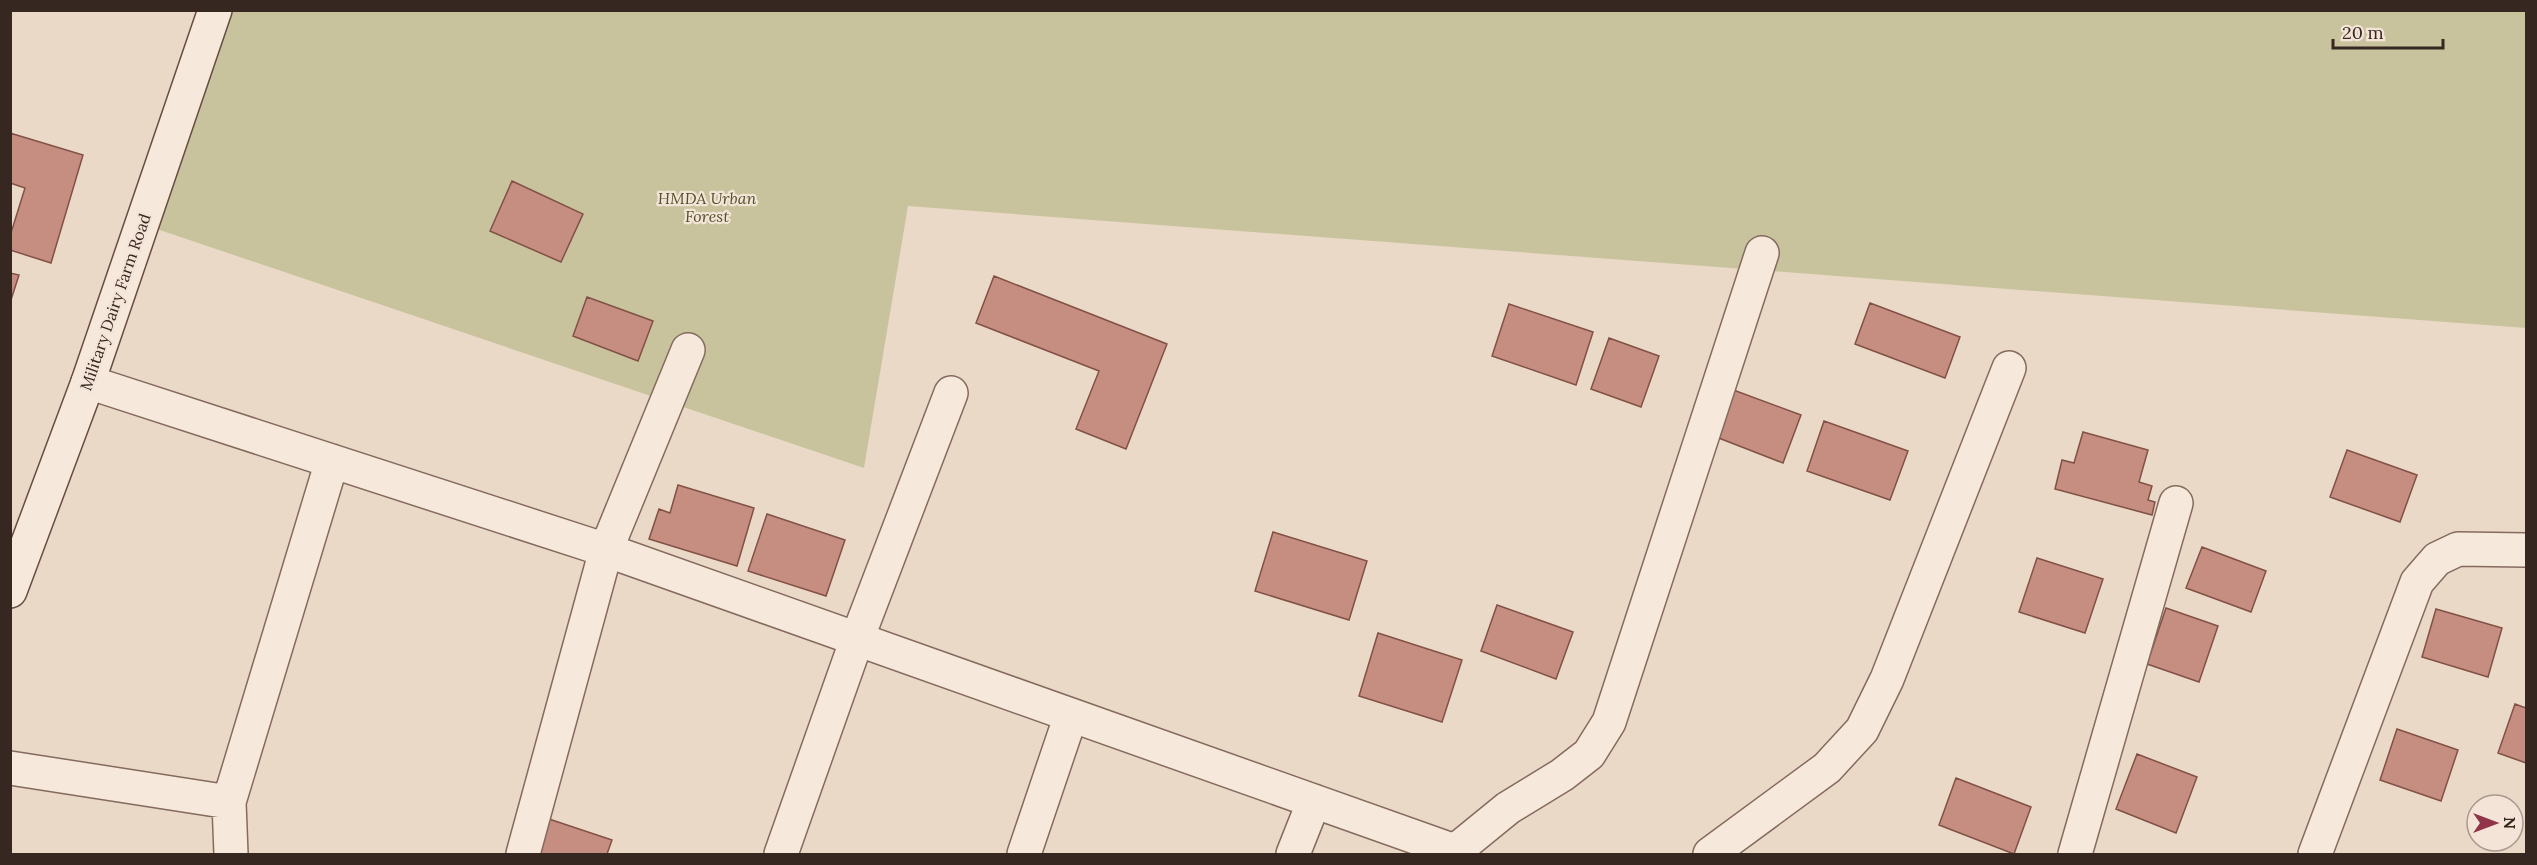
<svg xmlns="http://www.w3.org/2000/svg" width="2537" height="865" viewBox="0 0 2537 865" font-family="Lora,serif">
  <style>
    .green { fill: #c8c39d }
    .building { fill: #c58e81; stroke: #825146; stroke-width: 1.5 }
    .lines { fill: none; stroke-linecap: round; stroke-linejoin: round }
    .minor-casing { stroke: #856a5e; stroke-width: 36 }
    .secondary-casing { stroke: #674c42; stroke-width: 36 }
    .minor { stroke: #f6e8db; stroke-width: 33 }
    .secondary { stroke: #f6e8db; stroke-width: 33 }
    .labels { text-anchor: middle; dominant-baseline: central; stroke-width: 4.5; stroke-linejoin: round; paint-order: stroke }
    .park-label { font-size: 16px; font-style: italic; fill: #505129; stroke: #f3e4d7 }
    .street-label { font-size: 16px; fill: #372721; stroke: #f3e4d7 }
  </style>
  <rect width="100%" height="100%" fill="#ebd9c8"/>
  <path class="green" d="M221,11H2526V328L908,206L864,468L142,224Z"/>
  <path class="building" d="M10,133L83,155L51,263L10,250V236L25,188L10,183Z
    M512,181L583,214L561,262L490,231Z
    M10,273L19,275L10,303Z
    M994,276L1167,344L1126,449L1076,429L1099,371L976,323Z
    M587,297L653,321L638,361L573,336Z
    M1870,303L1960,337L1945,378L1855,344Z
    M1509,304L1593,332L1576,385L1492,356Z
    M1609,338L1659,356L1641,407L1591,389Z
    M1728,388L1801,415L1783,463L1711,435Z
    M1824,421L1908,451L1890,500L1807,471Z
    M2083,432L2148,450L2139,482L2152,486L2148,500L2155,502L2152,515L2055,489L2062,460L2074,463Z
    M2347,450L2417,475L2400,522L2330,497Z
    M678,485L754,508L737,566L649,539L659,509L670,513Z
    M767,514L845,540L826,596L748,571Z
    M1273,532L1367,561L1349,620L1255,591Z
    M2202,547L2266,571L2251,612L2186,588Z
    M2037,558L2103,579L2085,633L2019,612Z
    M1497,605L1573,632L1556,679L1481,651Z
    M2166,608L2218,626L2199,682L2147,664Z
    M2436,609L2502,628L2488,677L2422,657Z
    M1378,633L1462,660L1442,722L1359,696Z
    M2515,704L2526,708V763L2498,753Z
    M2397,729L2458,750L2441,801L2380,780Z
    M2137,754L2197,777L2176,833L2116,809Z
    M1956,778L2031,807L2014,854L1939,825Z
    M540,816L612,840L607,854H527Z"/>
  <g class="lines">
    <defs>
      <path id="minor" d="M88,382L606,550L1463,854
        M10,768L229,802
        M231,854L229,802L332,461
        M523,854L606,550L688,350
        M781,854L857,639L951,393
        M1024,854L1071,715
        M1293,854L1314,801
        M1455,854L1454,852L1508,808L1562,775L1589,754L1609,722L1762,253
        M1710,854L1827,768L1862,730L1887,679L2009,368
        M2075,854L2176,503
        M2315,854L2417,582L2437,559L2458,549L2526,550"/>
      <path id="secondary" d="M10,591L88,382L215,10"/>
    </defs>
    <use href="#minor" class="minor-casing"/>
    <use href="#secondary" class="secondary-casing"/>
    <use href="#minor" class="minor"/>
    <use href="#secondary" class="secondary"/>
  </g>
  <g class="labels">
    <g class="park-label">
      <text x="707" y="198">HMDA Urban<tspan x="707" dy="18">Forest</tspan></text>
    </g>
    <g class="street-label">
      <text transform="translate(115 302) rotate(-71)">Military Dairy Farm Road</text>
    </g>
  </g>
  <rect width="2537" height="865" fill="none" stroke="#372721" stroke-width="24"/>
  <g transform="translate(2495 823) rotate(90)"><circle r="28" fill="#f3e4d7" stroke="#a8988e" stroke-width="1.5"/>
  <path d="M0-4.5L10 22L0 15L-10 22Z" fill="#8f3449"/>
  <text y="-9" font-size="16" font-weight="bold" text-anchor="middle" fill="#372721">N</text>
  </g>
  <path d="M2333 39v9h110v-9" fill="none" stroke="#372721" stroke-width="3"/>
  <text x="2342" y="39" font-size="18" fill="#372721" stroke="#f3e4d7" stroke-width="4.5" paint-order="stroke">20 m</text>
</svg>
